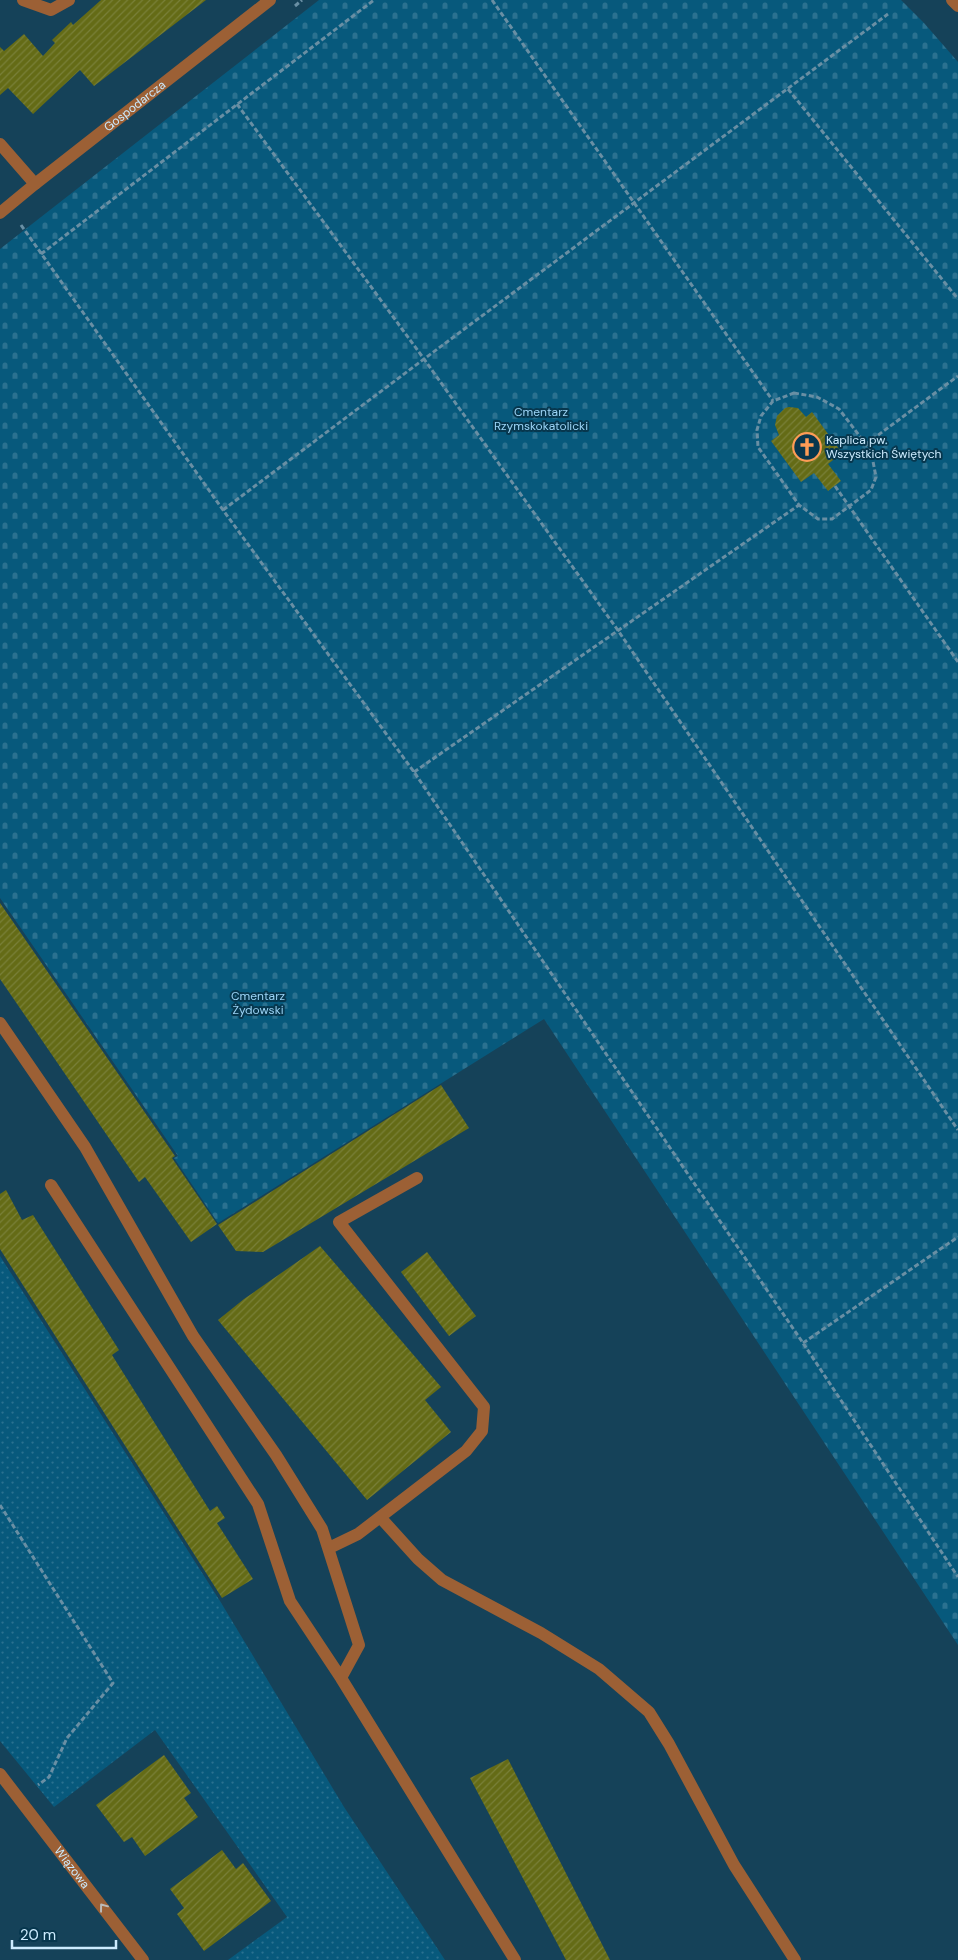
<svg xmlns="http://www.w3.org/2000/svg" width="958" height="1960" viewBox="0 0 958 1960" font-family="'DM Sans',sans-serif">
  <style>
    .green { fill: url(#green-dots) }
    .cemetery { fill: url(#cemetery-stones) }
    .building { fill: url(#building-hatch) }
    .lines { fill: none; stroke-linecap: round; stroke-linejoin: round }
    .path { stroke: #698fa4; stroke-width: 3; stroke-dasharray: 5 2.5; stroke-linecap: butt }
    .service { stroke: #9c6035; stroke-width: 12 }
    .minor { stroke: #9c6035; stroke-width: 12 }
    .oneway { stroke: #bbbab8 }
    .labels { text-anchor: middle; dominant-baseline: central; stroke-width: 4; stroke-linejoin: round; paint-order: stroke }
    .street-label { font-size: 12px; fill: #ccebfe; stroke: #07374e }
    .park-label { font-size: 12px; fill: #9cd4f6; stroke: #07374e }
    .poi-label { font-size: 12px; fill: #ccebfe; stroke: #07374e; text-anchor: start }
  </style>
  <defs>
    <pattern id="green-dots" width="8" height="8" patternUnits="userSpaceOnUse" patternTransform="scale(1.25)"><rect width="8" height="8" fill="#07597c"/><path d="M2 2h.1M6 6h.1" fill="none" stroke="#2a7190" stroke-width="1.8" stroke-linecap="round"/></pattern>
    <pattern id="cemetery-stones" width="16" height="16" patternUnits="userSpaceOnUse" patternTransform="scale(1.25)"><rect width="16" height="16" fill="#07597c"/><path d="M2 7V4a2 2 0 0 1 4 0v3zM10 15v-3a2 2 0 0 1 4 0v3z" fill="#2a7190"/></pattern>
    <pattern id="building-hatch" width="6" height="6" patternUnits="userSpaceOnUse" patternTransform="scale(1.25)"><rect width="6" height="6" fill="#646b16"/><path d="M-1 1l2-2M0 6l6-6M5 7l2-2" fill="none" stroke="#798039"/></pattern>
  </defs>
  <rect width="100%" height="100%" fill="#154259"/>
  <path class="green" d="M0,1256L220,1601L344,1807L445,1960H228L287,1917L155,1730L54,1807L0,1741Z"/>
  <path class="cemetery" d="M319,0H901L924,23L958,62V1645L544,1019L218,1223L174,1158L178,1156L0,898V249Z"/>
  <path class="building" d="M101,0H206L94,86L80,70L33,114L8,88L0,95V47L4,51L24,34L43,56L55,43L52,40L71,22L73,25Z
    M789,407L798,408L806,417L812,412L842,453L828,464L841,481L828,491L814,473L801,482L771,441L779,435L775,425L777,416L785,408Z
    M0,903L175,1156L172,1158L217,1224L191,1242L145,1177L139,1182L0,979Z
    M441,1085L469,1128L263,1252L236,1251L218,1225Z
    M6,1190L22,1220L33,1215L119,1350L112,1355L210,1511L217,1506L225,1518L217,1523L253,1579L222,1598L0,1249V1194Z
    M320,1246L441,1387L425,1400L451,1432L367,1500L218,1320L244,1299Z
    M427,1252L476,1316L449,1336L401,1272Z
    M164,1755L191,1793L184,1798L198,1817L145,1856L132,1837L124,1842L96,1805Z
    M508,1759L610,1960H566L470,1778Z
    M222,1850L236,1869L243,1863L271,1901L204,1951L177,1914L184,1908L170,1889Z"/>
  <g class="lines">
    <path class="path" d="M492,0L773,401
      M295,6L302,0
      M788,89L958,299
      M237,104L424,359L617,629L958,1130
      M21,225L223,510L414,772L803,1343L958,1577
      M41,254L374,0
      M794,393L817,397L839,409L871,451L876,477L871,490L832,519H818L799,505L758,447L757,430L761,416L773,401Z
      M866,444L958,376
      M835,486L958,662
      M223,510L424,359L888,14
      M414,772L799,505
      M803,1343L958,1237
      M0,1505L113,1683L67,1738L49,1777L38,1785"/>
    <path class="service" d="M23,0L51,10L69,0
      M952,0L958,6
      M0,144L35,184
      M0,1023L85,1147L193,1336L276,1455L322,1529L359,1645L341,1678
      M51,1185L258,1504L290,1601L341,1678L515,1960
      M380,1517L418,1559L442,1580L541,1633L599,1669L649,1712L669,1744L734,1865L795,1960
      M329,1548L358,1534L466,1451L482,1431L484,1407L339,1222L417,1178"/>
    <g class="minor">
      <path id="s1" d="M0,213L35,184L270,0"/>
      <path id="s2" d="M0,1774L143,1960"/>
    </g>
  </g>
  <defs><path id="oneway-chevron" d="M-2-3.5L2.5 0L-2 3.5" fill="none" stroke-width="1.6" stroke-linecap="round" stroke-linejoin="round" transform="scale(1.25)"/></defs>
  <use class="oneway" href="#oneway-chevron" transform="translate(103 1907) rotate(-127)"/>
  <defs>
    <symbol id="church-ring" viewBox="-11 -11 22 22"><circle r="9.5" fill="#07374e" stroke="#fd9c56" stroke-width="1.5"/><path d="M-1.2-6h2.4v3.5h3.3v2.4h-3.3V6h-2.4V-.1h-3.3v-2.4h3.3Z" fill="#fd9c56"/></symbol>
  </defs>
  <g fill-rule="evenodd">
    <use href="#church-ring" x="791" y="431" width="32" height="32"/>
  </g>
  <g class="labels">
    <g class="street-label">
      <text stroke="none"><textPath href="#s1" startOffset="172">Gospodarcza</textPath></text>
      <text stroke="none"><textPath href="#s2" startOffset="118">Wiązowa</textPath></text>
    </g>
    <g class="park-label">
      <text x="541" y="412">Cmentarz<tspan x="541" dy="14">Rzymskokatolicki</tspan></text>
      <text x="258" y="996">Cmentarz<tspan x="258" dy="14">Żydowski</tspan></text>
    </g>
    <g class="poi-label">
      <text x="826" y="440">Kaplica pw.<tspan x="826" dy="14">Wszystkich Świętych</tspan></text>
    </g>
  </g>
  <path d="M12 1940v8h104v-8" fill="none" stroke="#ccebfe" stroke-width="2.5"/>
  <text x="20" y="1940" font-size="15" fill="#ccebfe" stroke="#07374e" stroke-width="4" paint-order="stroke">20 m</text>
</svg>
